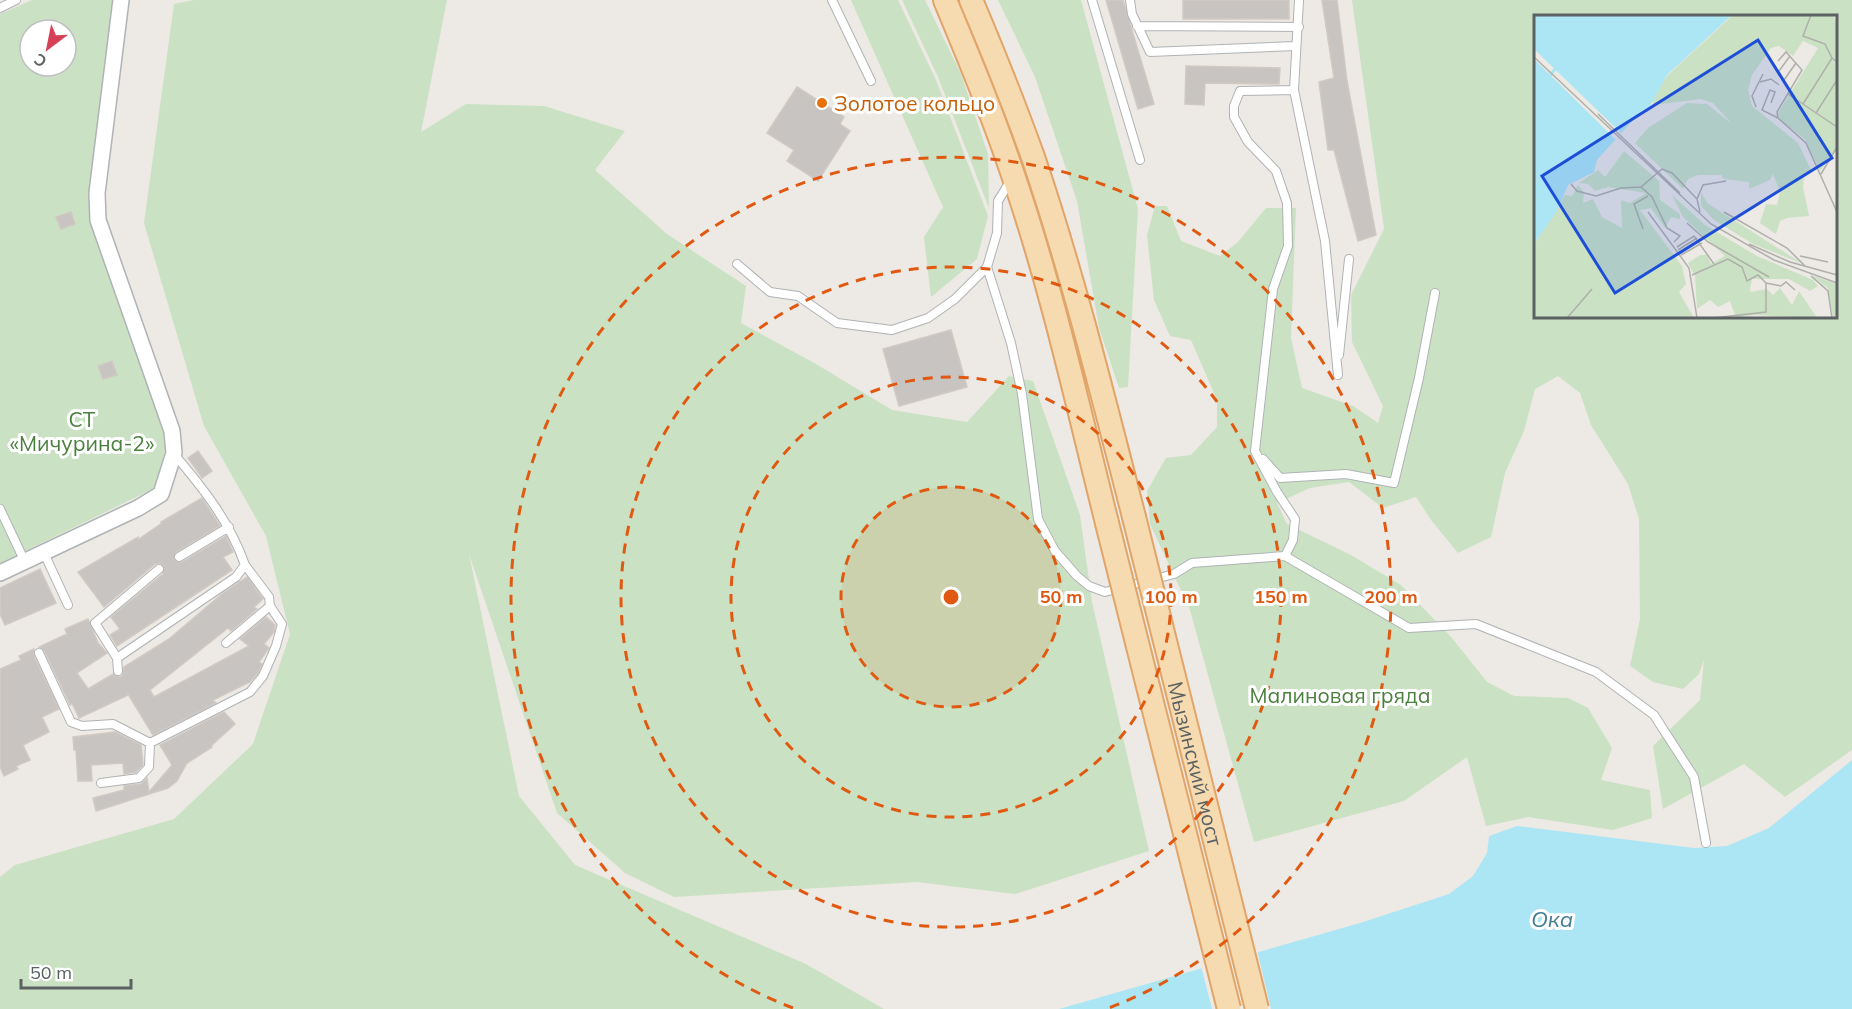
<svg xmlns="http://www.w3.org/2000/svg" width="1852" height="1009" viewBox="0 0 1852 1009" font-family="Mulish,sans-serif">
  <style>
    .green { fill: #cae2c3; fill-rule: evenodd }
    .water { fill: #ace6f5 }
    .pier { fill: #ede9e4 }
    .building { fill: #c8c4c1; stroke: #d1c9c3; stroke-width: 1.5 }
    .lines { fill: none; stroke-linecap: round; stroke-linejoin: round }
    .service-casing { stroke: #afb3b5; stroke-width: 10 }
    .minor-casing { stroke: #afb3b5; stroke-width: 18 }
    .primary-casing { stroke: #e1a469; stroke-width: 26 }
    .service { stroke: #fff; stroke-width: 8 }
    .minor { stroke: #fff; stroke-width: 15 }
    .primary { stroke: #f6dbb0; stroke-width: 22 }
    .primary-bridge-casing { stroke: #e1a469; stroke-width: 26; stroke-linecap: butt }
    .primary-bridge { stroke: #f6dbb0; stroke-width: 22 }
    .ring { fill: none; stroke: #e15910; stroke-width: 3; stroke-dasharray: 10 8 }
    .food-dot { fill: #e8710a; stroke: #fff; stroke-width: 2 }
    .labels { text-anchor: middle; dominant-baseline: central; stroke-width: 6; stroke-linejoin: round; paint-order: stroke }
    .food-label { font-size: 21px; fill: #c56008; stroke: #fff; text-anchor: start }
    .park-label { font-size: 21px; fill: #4a803e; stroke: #fff }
    .street-label { font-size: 21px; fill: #5c6163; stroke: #fff }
    .water-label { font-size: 22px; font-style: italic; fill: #447e95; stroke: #fff }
    .inset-river { fill: none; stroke: #ace6f5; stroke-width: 3 }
    .inset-road { fill: none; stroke: #afafac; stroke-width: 1.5 }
    .view { fill: #1d4ed8; fill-opacity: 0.15; stroke: #1d4ed8; stroke-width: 3 }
    .inset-edge { fill: none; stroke: #5c6163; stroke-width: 3 }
    .centre { fill: #e15910; stroke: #fff; stroke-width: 3 }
    .ring-label { font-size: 18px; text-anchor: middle; font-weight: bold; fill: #e15910; stroke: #fff; stroke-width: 6; stroke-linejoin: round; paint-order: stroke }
  </style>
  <rect width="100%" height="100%" fill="#ede9e4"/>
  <path class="green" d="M32,0H115L91,195L170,432L155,488L0,563V14ZM30,30H66V66H30Z
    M194,0H447L421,132L466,104L544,106L625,131L595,170L667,234L746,286L741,323L816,364L892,410L967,422L1009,376L1033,381L1080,515L1092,602L1149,851L1015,894L917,882L674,897L625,873L557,813L469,554L519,796L575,865L806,964L884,1009H0V877L15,865L174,819L253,744L290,634L266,536L204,426L144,223L174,4Z
    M851,0H898L936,80L988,216L977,259L931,297L924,237L943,207Z
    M902,0H925L961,74L988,154L989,208L938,77Z
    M998,0H1081L1138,209L1128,387L1119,388L1099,328L1077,201L1035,77Z
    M1352,0H1852V750L1785,797L1744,764L1663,809L1653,746L1700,700L1704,660L1699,674L1683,689L1653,682L1630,666L1640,619L1639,519L1628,484L1591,425L1580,393L1558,376L1535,389L1524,431L1505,473L1491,537L1458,553L1431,520L1416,497L1383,508L1349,482L1310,488L1277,503L1287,524L1351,555L1401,585L1452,638L1487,682L1514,696L1568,698L1588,708L1612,748L1601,780L1650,790L1652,818L1613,830L1528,817L1486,826L1467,757L1404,801L1254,842L1190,610L1150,524L1147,491L1166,458L1191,455L1217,427V400L1191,340L1170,336L1154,300L1147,235L1155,206H1167L1181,241L1220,256L1238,242L1266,208H1296L1291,338L1302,388L1353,406L1378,423L1383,406L1352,342L1351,295L1384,229ZM1536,16H1836V316H1536Z"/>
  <path class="water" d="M1852,760V1009H1059L1360,923L1449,894L1473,876L1487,853L1489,836L1517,826L1694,848L1727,846L1769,828Z"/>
  <path class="pier" d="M1257,950L1271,1009H1212L1201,966Z"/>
  <path class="building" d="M1106,0H1123L1154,104L1138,109Z
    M1183,0H1289V19H1183Z
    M1322,0H1337L1347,81L1376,235L1358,241L1334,150H1328L1319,82L1334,78Z
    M1186,66L1280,68L1279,84L1205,83L1204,105L1185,104Z
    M797,87L844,117L840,124L850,131L818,181L787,161L794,150L767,133Z
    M71,212L75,224L61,229L56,217Z
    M951,330L967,387L899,406L883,349Z
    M112,361L117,375L103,379L98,366Z
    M198,451L212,471L202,478L188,458Z
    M202,498L220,526L176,552L174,560L177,562H182L226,536L233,552L223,557L232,570L117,646L110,635L120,629L111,617L163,574L164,566L160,563L155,564L104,607L78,572L138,537L139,539L162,523L161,522Z
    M40,569L56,603L5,625L0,614V588Z
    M247,577L263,599L254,607L257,609L231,631L228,628L150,690L154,697L249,646L240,639L266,617L275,625L274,632L264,644L269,648L259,662L262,664L258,673L250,682L213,700L216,703L153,735L128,694V695L79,718L72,703L70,705L44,650L39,647L67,634L65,629L88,619L98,643L107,653L77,673L88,689L113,674L118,677L122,676L124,667L169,639L223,593Z
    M34,649V656L59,709L42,717L49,732L23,745L30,760L16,766L18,769L4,776L0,767V669L21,660L19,656Z
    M224,712L235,724L211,746L212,747L187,763L177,781L168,788L96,811L93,798L124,790V786L141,784L147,778L149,792L172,765L160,745Z
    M115,732L141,745L143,765L136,772L124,774L123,763L91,765L92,781H78L76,750H74L73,737Z"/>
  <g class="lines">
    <defs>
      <path id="service" d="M832,0L871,81
        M1092,0L1140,160
        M1130,0L1132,14L1150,52L1296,46
        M1299,0L1294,90L1325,241L1338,375
        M0,8L16,0
        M1137,26L1299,27
        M737,264L770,292L798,296L837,323L892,330L928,318L955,299L987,267L997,233L998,201L1011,180
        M987,267L1011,343L1022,394L1038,519L1055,551L1077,576L1089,586L1105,592L1174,574L1192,563L1285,556L1409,628L1476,624L1596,672L1654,715L1694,777L1706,843
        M1339,355L1349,259
        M1263,459L1280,478L1346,474L1394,483L1419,378L1435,293
        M0,509L25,562
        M44,553L68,605
        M1285,556L1293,540L1295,519L1277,492L1255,451L1273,289L1288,246L1287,203L1276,171L1248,142L1234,117V106L1240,91L1294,90
        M179,557L229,527
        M159,569L95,623L117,658L236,577L245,565C230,522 203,488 174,454
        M226,643L270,606L269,597L245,565
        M39,653L71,722L82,726L113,724L150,743
        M117,658L118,671
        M101,783L139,778L149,767L150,743L250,692L263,676L276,646L282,624L270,606"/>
      <path id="minor" d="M0,573L138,508L161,494L174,453L172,431L98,220L97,193L121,0"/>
      <path id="primary" d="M945,0C969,58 993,115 1013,175C1052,288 1078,407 1107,523
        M971,0C993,52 1014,104 1033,157C1073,275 1103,396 1134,517"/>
    </defs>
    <use href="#service" class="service-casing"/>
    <use href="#minor" class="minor-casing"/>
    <use href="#primary" class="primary-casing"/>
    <use href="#service" class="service"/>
    <use href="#minor" class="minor"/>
    <use href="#primary" class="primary"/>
    <defs>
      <g id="primary-bridge">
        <path id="s1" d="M1134,517L1257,1009"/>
        <path d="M1107,523L1229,1009"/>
      </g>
    </defs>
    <use href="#primary-bridge" class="primary-bridge-casing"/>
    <use href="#primary-bridge" class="primary-bridge"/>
  </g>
  <circle cx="951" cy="597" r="110" fill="#e15910" fill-opacity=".12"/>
  <g class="ring">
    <circle cx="951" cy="597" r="110"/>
    <circle cx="951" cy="597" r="220"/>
    <circle cx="951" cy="597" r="330"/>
    <path d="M793 1008A440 440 0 1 1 1109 1008"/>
  </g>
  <circle class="food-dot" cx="822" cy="103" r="6"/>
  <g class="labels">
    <g class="food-label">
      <text x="834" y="103">Золотое кольцо</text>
    </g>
    <g class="park-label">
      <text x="82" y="419">СТ<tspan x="82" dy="24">«Мичурина-2»</tspan></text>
      <text x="1340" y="695">Малиновая гряда</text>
    </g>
    <g class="street-label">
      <text stroke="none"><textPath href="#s1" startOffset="254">Мызинский мост</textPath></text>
    </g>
    <g class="water-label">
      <text x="1552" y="919">Ока</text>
    </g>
  </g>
  <g transform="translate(1534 15)">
    <rect width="303" height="303" fill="#ede9e4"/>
    <path d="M199,0H299L303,9V132L286,156L271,124L246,105L244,98L284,33L269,26L259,41L245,31L237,33L218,60L214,75L218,91L264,128L277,155L270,162L269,172L275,201L253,203L246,206L242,219L226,208L232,189L243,190L246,177L239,159L236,165L215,174V167L190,164L187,160H164L154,164L149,174L101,128L114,113L153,88L173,89L198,109L179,88L167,84L119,90V82L133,61ZM90,136L125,166L126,185L146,199V204L137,202L131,213L117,193L106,195L148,251L152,269L145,277L160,303H0V230L31,180L38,181L44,170L50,177L49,188L59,184L68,202L88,213L87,185L96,188L112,178L74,172L61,176L54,169L45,168L64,155L71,162ZM167,177L173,188L269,249L219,229L180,205L167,191ZM138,180L171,210L223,241L279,265L284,271L276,276L255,264H218L216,274L217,277L233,274L239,280L246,273L258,290L265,276L283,303L219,300L202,303L196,286L184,292L176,285L163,294L161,261L154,248L166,240H173L177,249L191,241L149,202ZM276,260L303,269V303H299L294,273Z" fill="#cae2c3"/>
    <path d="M0,0H198L133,60L116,91L106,97L63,145L60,157L34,170L23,196L0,229Z" fill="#ace6f5"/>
    <path d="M0,34L89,120L83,126L0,44Z" fill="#ede9e4"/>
    <path class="inset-river" d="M0,83L60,0"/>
    <path class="inset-road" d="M277,0L269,21L291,29L298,43M0,42L177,209L240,245L303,268M244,46L252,37L268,55L243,97L244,103L272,128L303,197M245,56L256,41M250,65L262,48M226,67L237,64L245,70M254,79L303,112M237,88L241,77L236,75L228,95L244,103M269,89L298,43L303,47M222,92L218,81L229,59M282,98L303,65M64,99L146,178M287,159L303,132M37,169L43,176L62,181L87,173L107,172L128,154L138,158L163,184M107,172L118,182L133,213L146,221L140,227M114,197L155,253L163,303M166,197L163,184L169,170L192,166M190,197L253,233L271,251M153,208L174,227L235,262M109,214L100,189L114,181M215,229L256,247L303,260M143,232L160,221L180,249M144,235L163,223M147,240L168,228M266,241L294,247M158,260L194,244L208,252L213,266L224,260L232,268V297L179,303M277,261L294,276L298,303M232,268L247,271L252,267L261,275M33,303L58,274"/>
    <path class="view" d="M224,25L298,143L81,278L8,161Z"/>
    <rect width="303" height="303" class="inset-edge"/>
  </g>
  <circle cx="951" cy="597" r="9" class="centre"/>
  <g class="ring-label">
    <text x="1061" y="603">50 m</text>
    <text x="1171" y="603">100 m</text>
    <text x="1281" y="603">150 m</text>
    <text x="1391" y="603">200 m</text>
  </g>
  <g transform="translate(48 48) rotate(212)"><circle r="28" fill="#ffffff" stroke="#bec0c1" stroke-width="1.5"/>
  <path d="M0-4.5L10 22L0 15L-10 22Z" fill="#d64157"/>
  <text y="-9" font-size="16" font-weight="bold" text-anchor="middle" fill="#5c6163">С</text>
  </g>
  <path d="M21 979v9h110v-9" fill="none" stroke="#5c6163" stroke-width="3"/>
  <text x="30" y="979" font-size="18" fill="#5c6163" stroke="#ffffff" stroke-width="4.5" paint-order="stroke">50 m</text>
</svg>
